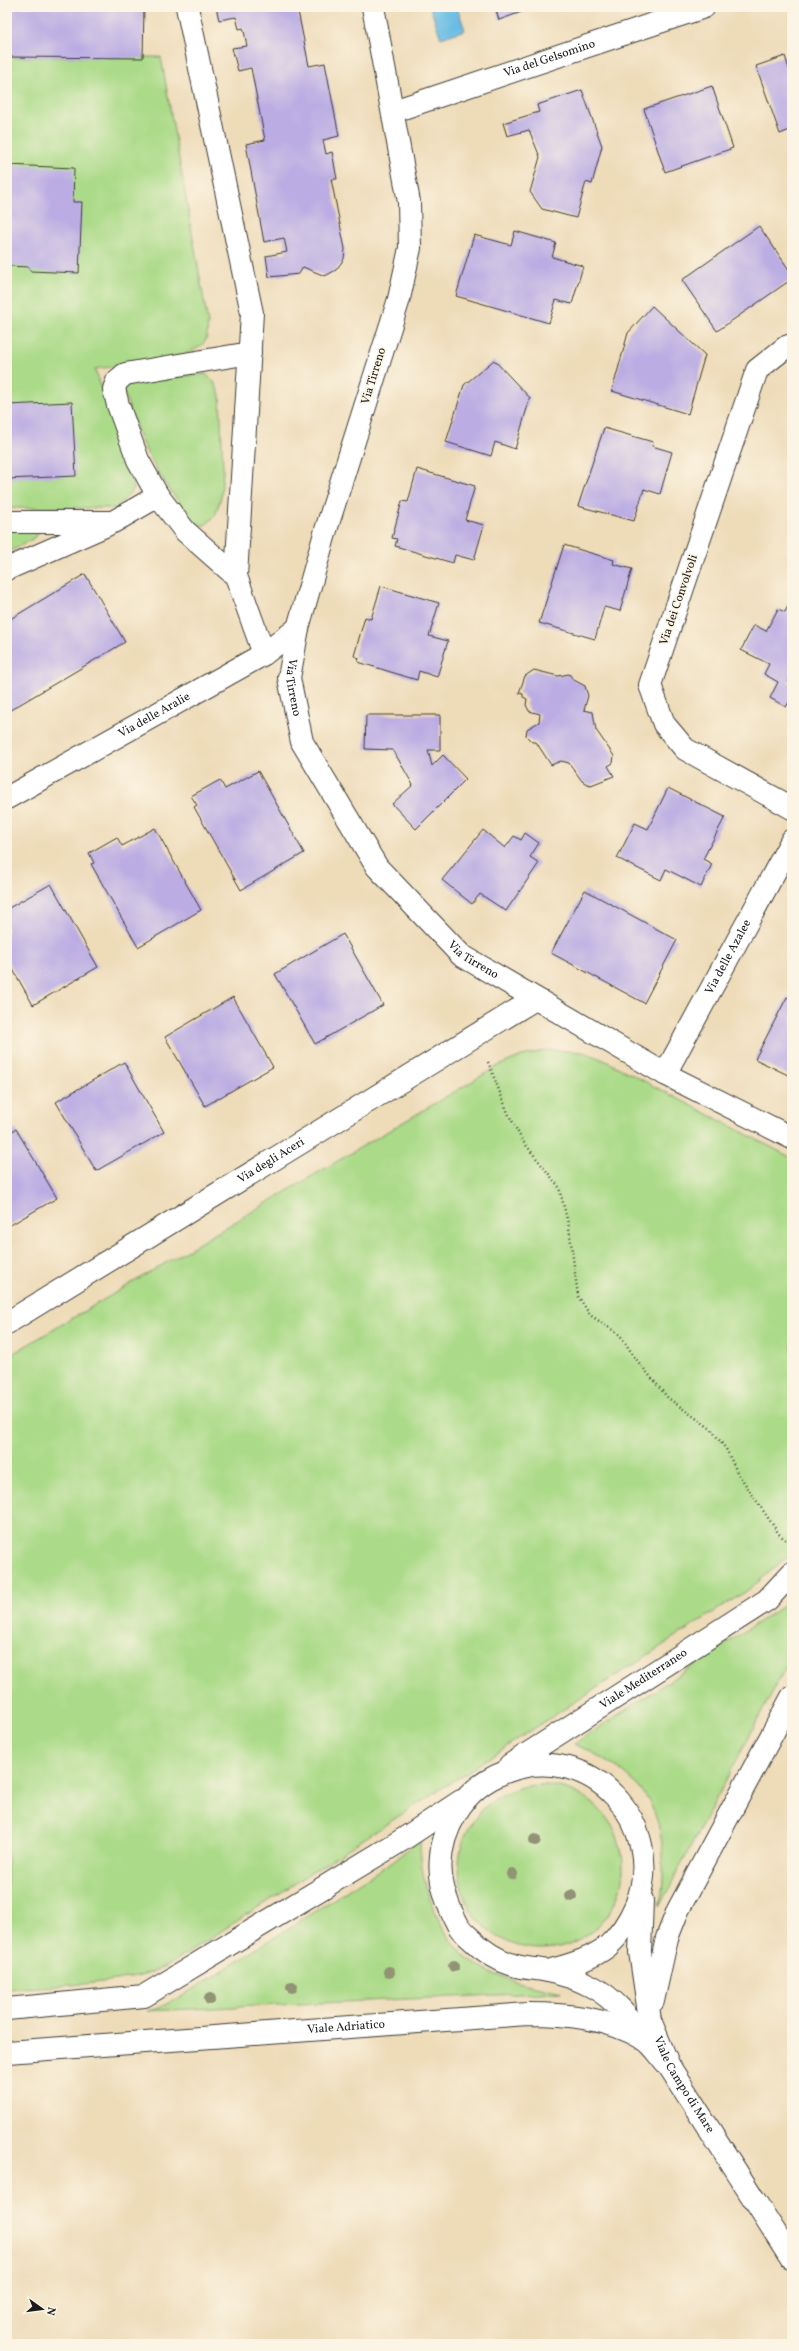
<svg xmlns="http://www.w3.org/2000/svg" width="799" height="2351" viewBox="0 0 799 2351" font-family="Vollkorn,serif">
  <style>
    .green { fill: #abda88; stroke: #647b52 }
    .water { fill: #68bce4; stroke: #426c80 }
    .building { fill: #bbade3 }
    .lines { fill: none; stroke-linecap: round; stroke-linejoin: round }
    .minor-casing { stroke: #3c3934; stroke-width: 24 }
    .tertiary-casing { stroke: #3c3934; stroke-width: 24 }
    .path { stroke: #3c3934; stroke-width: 2.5; stroke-dasharray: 1 3; stroke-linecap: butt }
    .minor { stroke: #fff; stroke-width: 22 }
    .tertiary { stroke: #fff; stroke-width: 22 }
    .tree { fill: #929274 }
    .labels { text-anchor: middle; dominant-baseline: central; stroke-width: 3.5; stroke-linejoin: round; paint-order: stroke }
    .street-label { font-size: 12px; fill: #1c1c1c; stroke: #fcf5e5 }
  </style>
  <rect width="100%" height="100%" fill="#fcf5e5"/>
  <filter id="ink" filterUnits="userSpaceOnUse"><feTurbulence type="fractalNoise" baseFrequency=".025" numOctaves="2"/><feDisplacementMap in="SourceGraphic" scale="8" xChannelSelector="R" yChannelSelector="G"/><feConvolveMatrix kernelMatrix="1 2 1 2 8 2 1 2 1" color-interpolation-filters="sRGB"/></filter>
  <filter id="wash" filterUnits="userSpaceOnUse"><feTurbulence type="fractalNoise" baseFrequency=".012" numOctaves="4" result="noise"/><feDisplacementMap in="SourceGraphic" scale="16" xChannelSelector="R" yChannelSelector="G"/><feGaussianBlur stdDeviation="0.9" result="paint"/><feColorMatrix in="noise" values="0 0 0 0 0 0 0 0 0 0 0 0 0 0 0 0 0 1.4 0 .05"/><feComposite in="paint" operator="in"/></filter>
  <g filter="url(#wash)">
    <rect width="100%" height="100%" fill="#eedcb9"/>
    <path class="green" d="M7,57H161L208,323C207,328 208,337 205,341C190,363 120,365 95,369L134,489L116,508H7Z
      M206,374L214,382L220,395L223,470L221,497L215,516L205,525H197C176,500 156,472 142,443C135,426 130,408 123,391L129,381Z
      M7,528L39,533L31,540L7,553Z
      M548,1050L583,1052L604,1060L792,1158V1553L751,1588L166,1967C116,1986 60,1985 7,1989V1357L498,1066L522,1056Z
      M792,1600V1655L659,1907C663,1893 663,1879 663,1865C664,1799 631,1769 574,1744Z
      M459 1867a82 82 0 1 1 164 0a82 82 0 1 1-164 0Z
      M420,1840C420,1889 441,1946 485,1970C508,1982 537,1986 562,1992L147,2011L159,2008L197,1987L393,1861Z"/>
    <path class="water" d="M430,7H457L465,30L441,38Z"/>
    <g id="blocks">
      <path class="building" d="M7,7H144L143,58L7,57Z
        M216,7H291L292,12L298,11L309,66L325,63L339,136L323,140L326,154L332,152L337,179H331L345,249L344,259L336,270L325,276L303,267L299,274L269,277L266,256L287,252L284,238L264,242L246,144L265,140L251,68L238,71L232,48L247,46L244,31L243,28L239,29L236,17L219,20Z
        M495,7H535L499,20Z
        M785,56L790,72L792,71V129L780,134L756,66Z
        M712,86L733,148L665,172L644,109Z
        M582,90L602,146L592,184L586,182L576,218L542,209L530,192L540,157L529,130L507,136L503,123L539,112L537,105Z
        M7,165L74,168L73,202H82L79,273L30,271L29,267L7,266Z
        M759,226L792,274V279L717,331L682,280Z
        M515,231L556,243L552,257L583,266L572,304L556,300L549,323L456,296L474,235L511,245Z
        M652,306L705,355L688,414L612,391L628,333Z
        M494,360L530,398L515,449L495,442L491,456L446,442L464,385Z
        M72,402L76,476L7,479V405Z
        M604,428L653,442L652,446L672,452L660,494L644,489L634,521L578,506Z
        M417,469L475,486L465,520L484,525L474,560L455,555L453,563L395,546L397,539L392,538L402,501L408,502Z
        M564,545L614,560L613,564L632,569L620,611L604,607L595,639L539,623Z
        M85,574L125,642L7,712V621Z
        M381,586L439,603L429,636L448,641L437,677L419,671L417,680L358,662L359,658L354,656L365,617L371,619Z
        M792,598V676L788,682L792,684V697L786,707L770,698L778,682L764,674L769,664L741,650L754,625L766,631L778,609L785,612Z
        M534,670L558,676L569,674L574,680L585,686L588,696L584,710L593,712L596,730L614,756L613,763L608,766L614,776L591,785L587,784L582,781L569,763L561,761L551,765L536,742H532L526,736L527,729L539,722L540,714L529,711L526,705L527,699L523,697V694L519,693L525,676Z
        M366,715H440V750H428L432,766L443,755L466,779L416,829L392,804L413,785L393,750L365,749Z
        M258,771L304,853L241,890L194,807L197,805L191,796L220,780L225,789Z
        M668,788L725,817L703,859L712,864L701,887L666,869L661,880L617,858L635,823L648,829Z
        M155,828L201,910L138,947L91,864L94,863L89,853L117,837L122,846Z
        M483,830L505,848L514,836L521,840L525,833L539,843L530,857L539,863L506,911L480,894L472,904L442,880Z
        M51,884L98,967L33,1005L7,959V909Z
        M585,890L677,940L644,1003L551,953Z
        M343,934L383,1005L315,1044L275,974Z
        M233,997L273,1067L205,1106L165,1037Z
        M787,997L792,1000V1077L755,1059Z
        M124,1062L164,1132L96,1171L56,1102Z
        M16,1129L57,1198L7,1227V1134Z"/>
    </g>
  </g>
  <g filter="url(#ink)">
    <use href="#blocks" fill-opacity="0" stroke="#3c3934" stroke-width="1"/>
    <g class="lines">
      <defs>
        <g id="minor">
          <path d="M187,7L252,313L236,576L264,654"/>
          <path id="s1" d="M373,7L409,202L410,248L399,299L326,530L298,628L289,678L302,742L377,867L461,955L665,1074L792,1138"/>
          <path id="s2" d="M394,111L704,7"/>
          <path d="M792,345L786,347L757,370L650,685L664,724L685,749L792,808"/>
          <path d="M7,522H113L158,496"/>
          <path d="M7,569L107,525"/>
          <path d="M236,576L185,531L158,496L138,460L118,405L114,389L117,381L125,374L250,353"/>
          <path id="s3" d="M7,798L264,654L298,628"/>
          <path id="s4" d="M665,1074L792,840"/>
          <path id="s5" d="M7,1323L535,999"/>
        </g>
        <g id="tertiary">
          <path id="s6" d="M510,1765L767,1600L792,1573"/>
          <path id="s7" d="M642,1900L640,1952L650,2020L669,2066L792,2259"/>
          <path d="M548,1971C569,1965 590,1960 608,1946C620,1935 630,1919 636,1905C668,1825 591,1740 508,1771C486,1779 468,1792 456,1813C433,1852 437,1886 458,1925C461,1931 467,1935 471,1939C483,1951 497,1960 513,1965C524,1969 536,1968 547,1971C562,1974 578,1979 591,1986C614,1998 630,2018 645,2039"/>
          <path d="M653,2001L667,1938L678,1910L792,1697"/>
          <path d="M7,2009L144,1996L402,1840L461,1801"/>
          <path id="s8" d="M7,2052L528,2014C567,2014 609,2018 644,2039C653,2044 661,2058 669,2066"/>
        </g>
      </defs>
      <use href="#minor" class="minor-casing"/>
      <use href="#tertiary" class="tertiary-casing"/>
      <path class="path" d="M488,1062L508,1113L522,1140L559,1187L569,1227L578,1296L590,1315L620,1335L635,1358L668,1398L711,1429L726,1449L737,1472L779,1534L790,1544"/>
      <use href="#minor" class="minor"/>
      <use href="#tertiary" class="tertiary"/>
    </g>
    <g class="tree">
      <circle cx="535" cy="1840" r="6"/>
      <circle cx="512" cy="1874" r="6"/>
      <circle cx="571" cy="1896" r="6"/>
      <circle cx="454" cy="1966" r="6"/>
      <circle cx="389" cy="1972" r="6"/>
      <circle cx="292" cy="1987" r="6"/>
      <circle cx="210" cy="1999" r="6"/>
    </g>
  </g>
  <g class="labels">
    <g class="street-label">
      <text stroke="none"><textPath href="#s2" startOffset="164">Via del Gelsomino</textPath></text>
      <text transform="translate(374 376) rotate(-73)">Via Tirreno</text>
      <text transform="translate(679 600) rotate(-71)">Via dei Convolvoli</text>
      <text stroke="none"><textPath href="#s1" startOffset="701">Via Tirreno</textPath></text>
      <text stroke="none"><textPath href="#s3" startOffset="169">Via delle Aralie</textPath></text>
      <text stroke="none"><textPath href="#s4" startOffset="133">Via delle Azalee</textPath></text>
      <text stroke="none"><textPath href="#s1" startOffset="1037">Via Tirreno</textPath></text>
      <text stroke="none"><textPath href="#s5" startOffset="310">Via degli Aceri</textPath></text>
      <text stroke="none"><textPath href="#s6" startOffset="159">Viale Mediterraneo</textPath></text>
      <text stroke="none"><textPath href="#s8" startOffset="340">Viale Adriatico</textPath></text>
      <text stroke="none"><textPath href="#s7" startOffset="194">Viale Campo di Mare</textPath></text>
    </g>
  </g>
  <rect width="799" height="2351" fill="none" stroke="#fcf5e5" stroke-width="24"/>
  <g transform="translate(42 2309) rotate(104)" stroke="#fcf5e5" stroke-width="3" paint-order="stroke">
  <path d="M0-3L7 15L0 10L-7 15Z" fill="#1c1c1c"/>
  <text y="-6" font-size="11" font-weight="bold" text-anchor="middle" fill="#1c1c1c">N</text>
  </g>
</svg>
